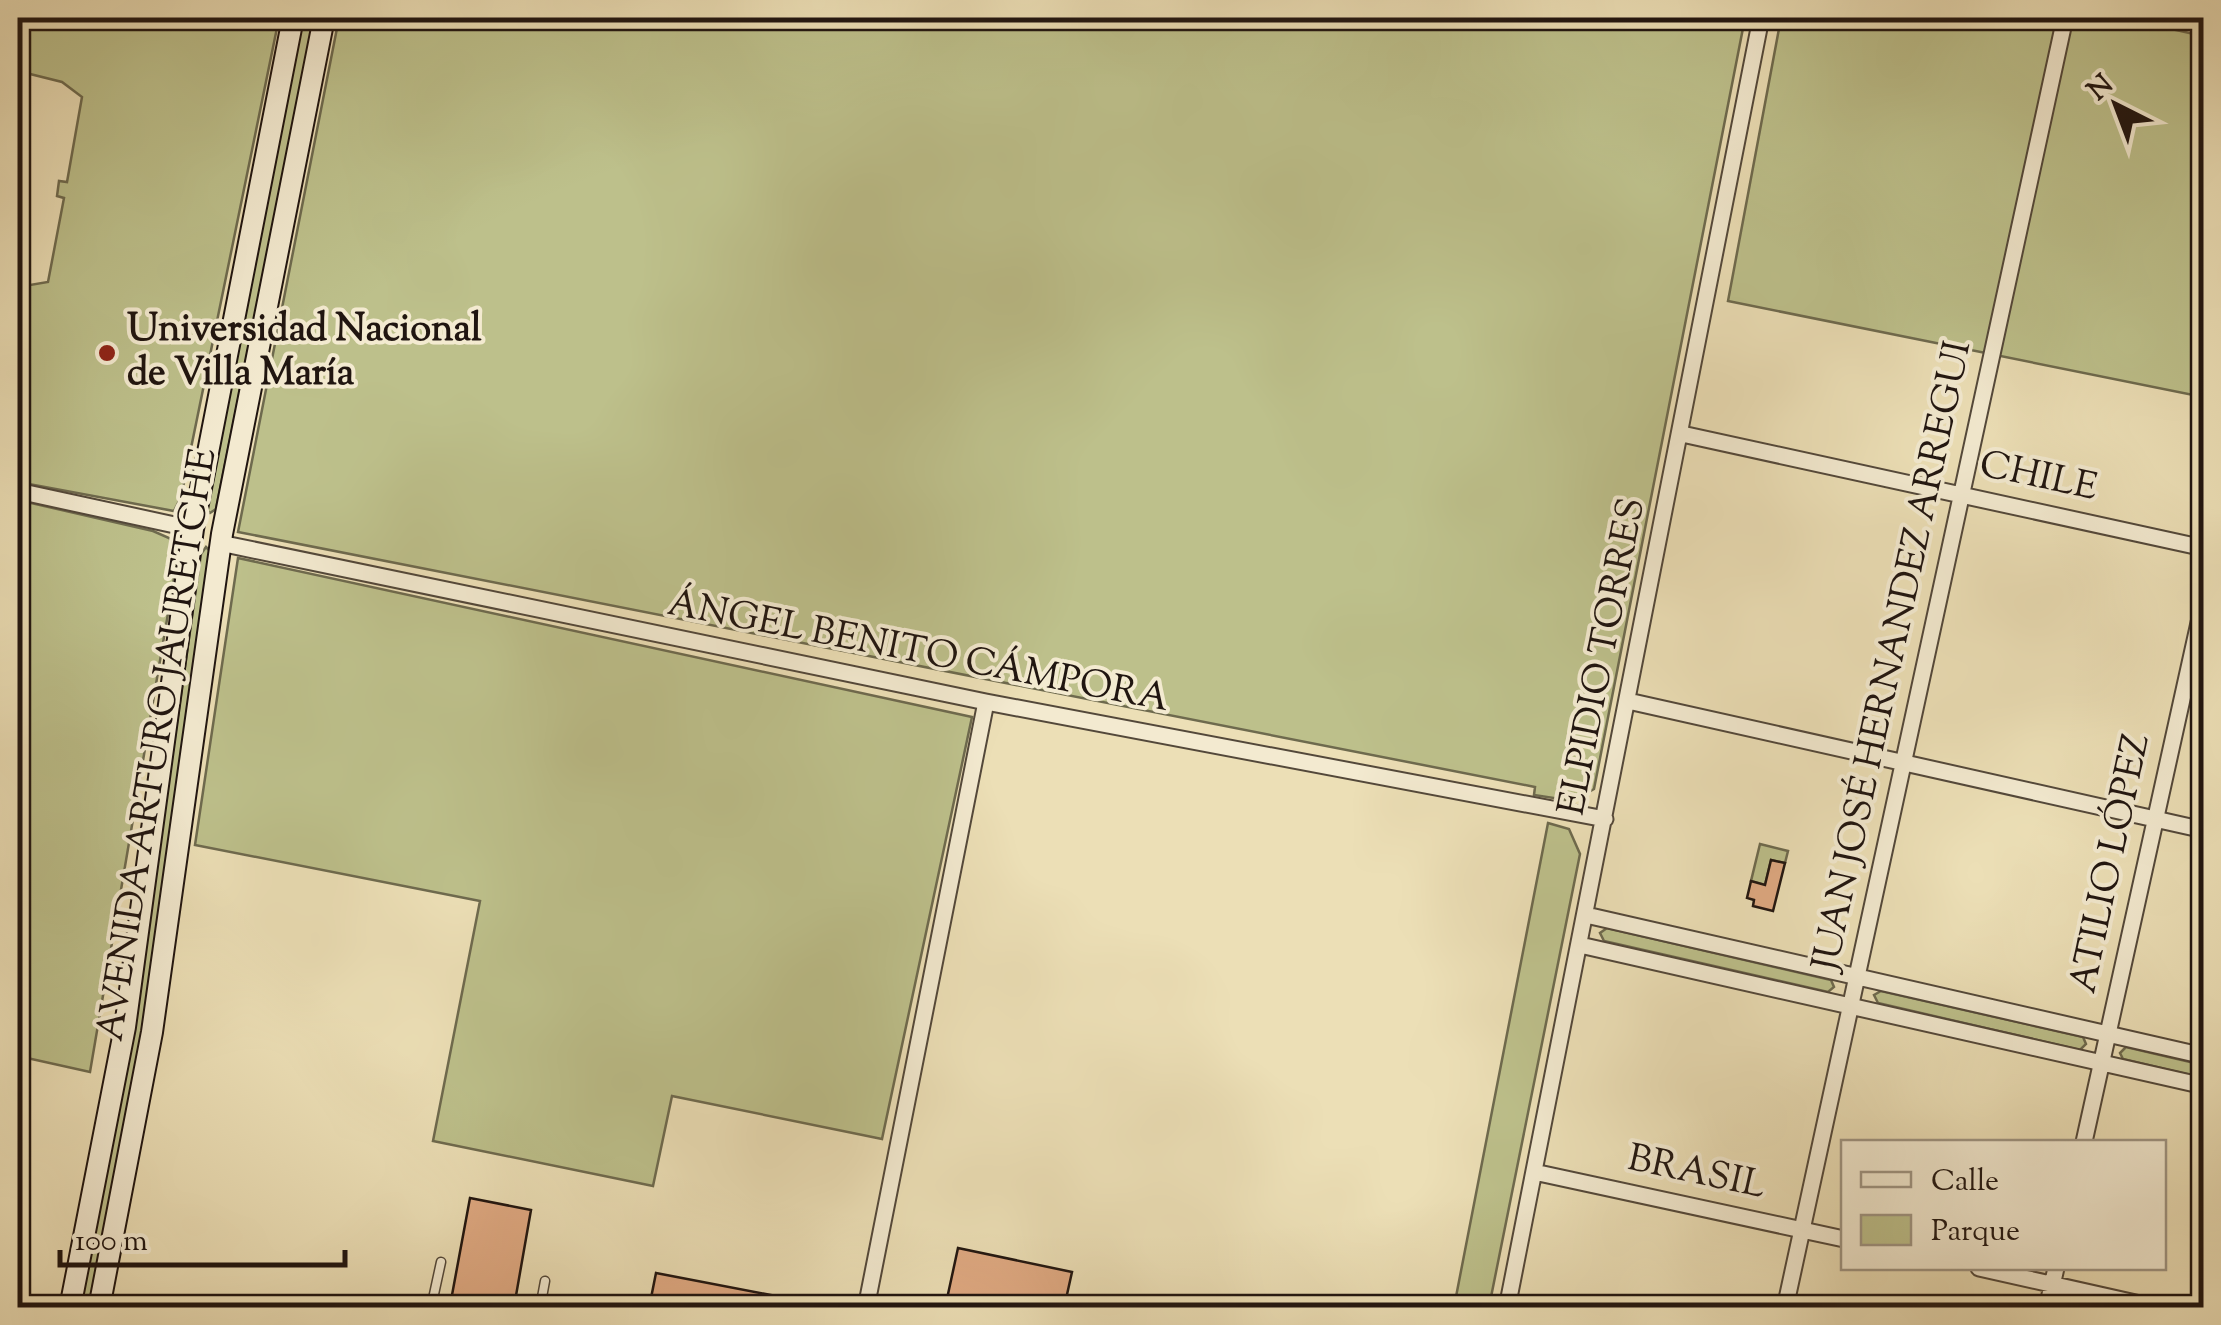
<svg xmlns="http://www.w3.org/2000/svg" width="2221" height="1325" viewBox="0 0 2221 1325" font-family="'Sorts Mill Goudy',serif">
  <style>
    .green { fill: #bdc08b; stroke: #6e6a4e; stroke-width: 2.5 }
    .building { fill: #e0aa83; stroke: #201510; stroke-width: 2.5 }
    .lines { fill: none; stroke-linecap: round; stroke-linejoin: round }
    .lane-casing { stroke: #53483a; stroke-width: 11 }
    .street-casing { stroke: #53483a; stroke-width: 19 }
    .secondary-casing { stroke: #201510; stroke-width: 24 }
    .path { stroke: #201510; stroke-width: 4; stroke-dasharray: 2.5 5; stroke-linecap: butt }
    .lane { stroke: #f3ead0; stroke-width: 8 }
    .street { stroke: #f3ead0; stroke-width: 15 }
    .secondary { stroke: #f3ead0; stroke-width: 20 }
    .poi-dot { fill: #8f2418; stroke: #f3ead0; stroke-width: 4 }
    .labels { text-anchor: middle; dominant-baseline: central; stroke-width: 8; stroke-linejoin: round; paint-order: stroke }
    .poi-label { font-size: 38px; font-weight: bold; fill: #201510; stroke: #f3ead0; text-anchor: start }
    .street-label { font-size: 38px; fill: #201510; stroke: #f3ead0 }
  </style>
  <rect width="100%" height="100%" fill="#ecdfb6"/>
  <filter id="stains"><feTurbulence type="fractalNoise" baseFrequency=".002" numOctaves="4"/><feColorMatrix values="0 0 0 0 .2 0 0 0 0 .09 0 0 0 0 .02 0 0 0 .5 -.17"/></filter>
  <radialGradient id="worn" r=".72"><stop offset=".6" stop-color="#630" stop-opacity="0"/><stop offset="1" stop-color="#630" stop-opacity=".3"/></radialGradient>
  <path class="green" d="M18,18H279L181,497L174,511L18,482V287L48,282L64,198L57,196L59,181L67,182L82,97L62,82L18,71Z
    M303,18H315L216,509L210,513L203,507Z
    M339,18H1745L1594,789L1573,801L1534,795L1535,787L238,532Z
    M1781,18H2122L2203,36V397L1728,301Z
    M18,500L153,531L169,538L179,549L90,1072L18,1056Z
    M206,547L210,551L144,1030L89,1307L79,1308L133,1031L201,554Z
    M238,558L972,717L882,1139L672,1096L653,1186L433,1141L480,901L195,845Z
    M1548,823L1569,829L1580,854L1489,1307H1454Z
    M1760,844L1788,851L1785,863L1771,860L1765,885L1751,881Z
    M1607,928L1831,980L1834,987L1828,992L1604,941L1600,933Z
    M2203,981L2204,1048H2203L2191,1045Z
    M1881,991L2083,1037L2086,1044L2080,1050L1878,1003L1874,995Z
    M2126,1047L2203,1065V1078L2123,1059L2120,1053Z"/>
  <path class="building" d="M1771,860L1785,863L1773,911L1753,906L1754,900L1747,898L1751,881L1765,885Z
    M470,1198L531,1210L514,1307L452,1295Z
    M958,1248L1072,1272L1064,1308H945Z
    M656,1273L797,1300L796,1308H649Z"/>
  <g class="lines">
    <defs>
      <path id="lane" d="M431,1308L441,1262
        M540,1308L545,1281"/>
      <path id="street" d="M1682,434L2204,548
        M18,491L193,529
        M220,543L986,702L1605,819
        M1628,701L2204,830
        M1586,915L2204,1056
        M1580,945L2204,1086
        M2084,1142L2204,600
        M1534,1172L1844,1239
        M1979,1268L2158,1308
        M866,1308L986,702
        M1507,1308L1761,18
        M1785,1308L2065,18
        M2047,1308L2056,1268"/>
      <path id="secondary" d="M70,1308L125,1027L193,529L293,18
        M99,1308L152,1032L222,534L324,18"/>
    </defs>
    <use href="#lane" class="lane-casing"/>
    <use href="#street" class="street-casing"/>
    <use href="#secondary" class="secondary-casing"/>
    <path class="path" d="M2157,18L2204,28"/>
    <use href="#lane" class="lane"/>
    <use href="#street" class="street"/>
    <use href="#secondary" class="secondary"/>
  </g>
  <circle class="poi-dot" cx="107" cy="353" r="10"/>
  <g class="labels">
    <g class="poi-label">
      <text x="127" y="331">Universidad Nacional<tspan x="127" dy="44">de Villa María</tspan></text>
    </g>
    <g class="street-label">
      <text transform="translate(2038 478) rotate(12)">CHILE</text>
      <text transform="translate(918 653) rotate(11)">ÁNGEL BENITO CÁMPORA</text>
      <text transform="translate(1894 656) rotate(-78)">JUAN JOSÉ HERNANDEZ ARREGUI</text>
      <text transform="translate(1604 657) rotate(-79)">ELPIDIO TORRES</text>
      <text transform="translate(159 745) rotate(-81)">AVENIDA ARTURO JAURETCHE</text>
      <text transform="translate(2112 864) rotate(-78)">ATILIO LÓPEZ</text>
      <text transform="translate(1696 1174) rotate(12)">BRASIL</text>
    </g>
  </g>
  <rect width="2221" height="1325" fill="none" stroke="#ecdfb6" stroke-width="60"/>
  <rect x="20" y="20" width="2181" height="1285" fill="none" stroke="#201510" stroke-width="5"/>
  <rect x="30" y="30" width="2161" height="1265" fill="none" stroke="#201510" stroke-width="2.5"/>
  <rect x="1841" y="1140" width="325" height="130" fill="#f3ead0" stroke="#9f9583" stroke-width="2.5"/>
  <rect x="1861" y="1172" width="50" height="15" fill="#f3ead0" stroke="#9f9583" stroke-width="2.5"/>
  <text x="1931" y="1190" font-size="30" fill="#201510">Calle</text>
  <rect x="1861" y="1215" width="50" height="30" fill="#bdc08b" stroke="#9f9583" stroke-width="2.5"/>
  <text x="1931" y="1240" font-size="30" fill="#201510">Parque</text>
  <g transform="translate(2116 105) rotate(318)" stroke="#f3ead0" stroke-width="8" paint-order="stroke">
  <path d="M0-8L18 38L0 25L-18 38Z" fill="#201510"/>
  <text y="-15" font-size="28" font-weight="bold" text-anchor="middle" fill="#201510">N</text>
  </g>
  <path d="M60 1250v15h285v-15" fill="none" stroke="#201510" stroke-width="5"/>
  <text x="75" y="1250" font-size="30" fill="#201510" stroke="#f3ead0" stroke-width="8" paint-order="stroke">100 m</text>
  <rect width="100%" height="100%" filter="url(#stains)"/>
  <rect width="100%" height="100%" fill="url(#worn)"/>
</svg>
